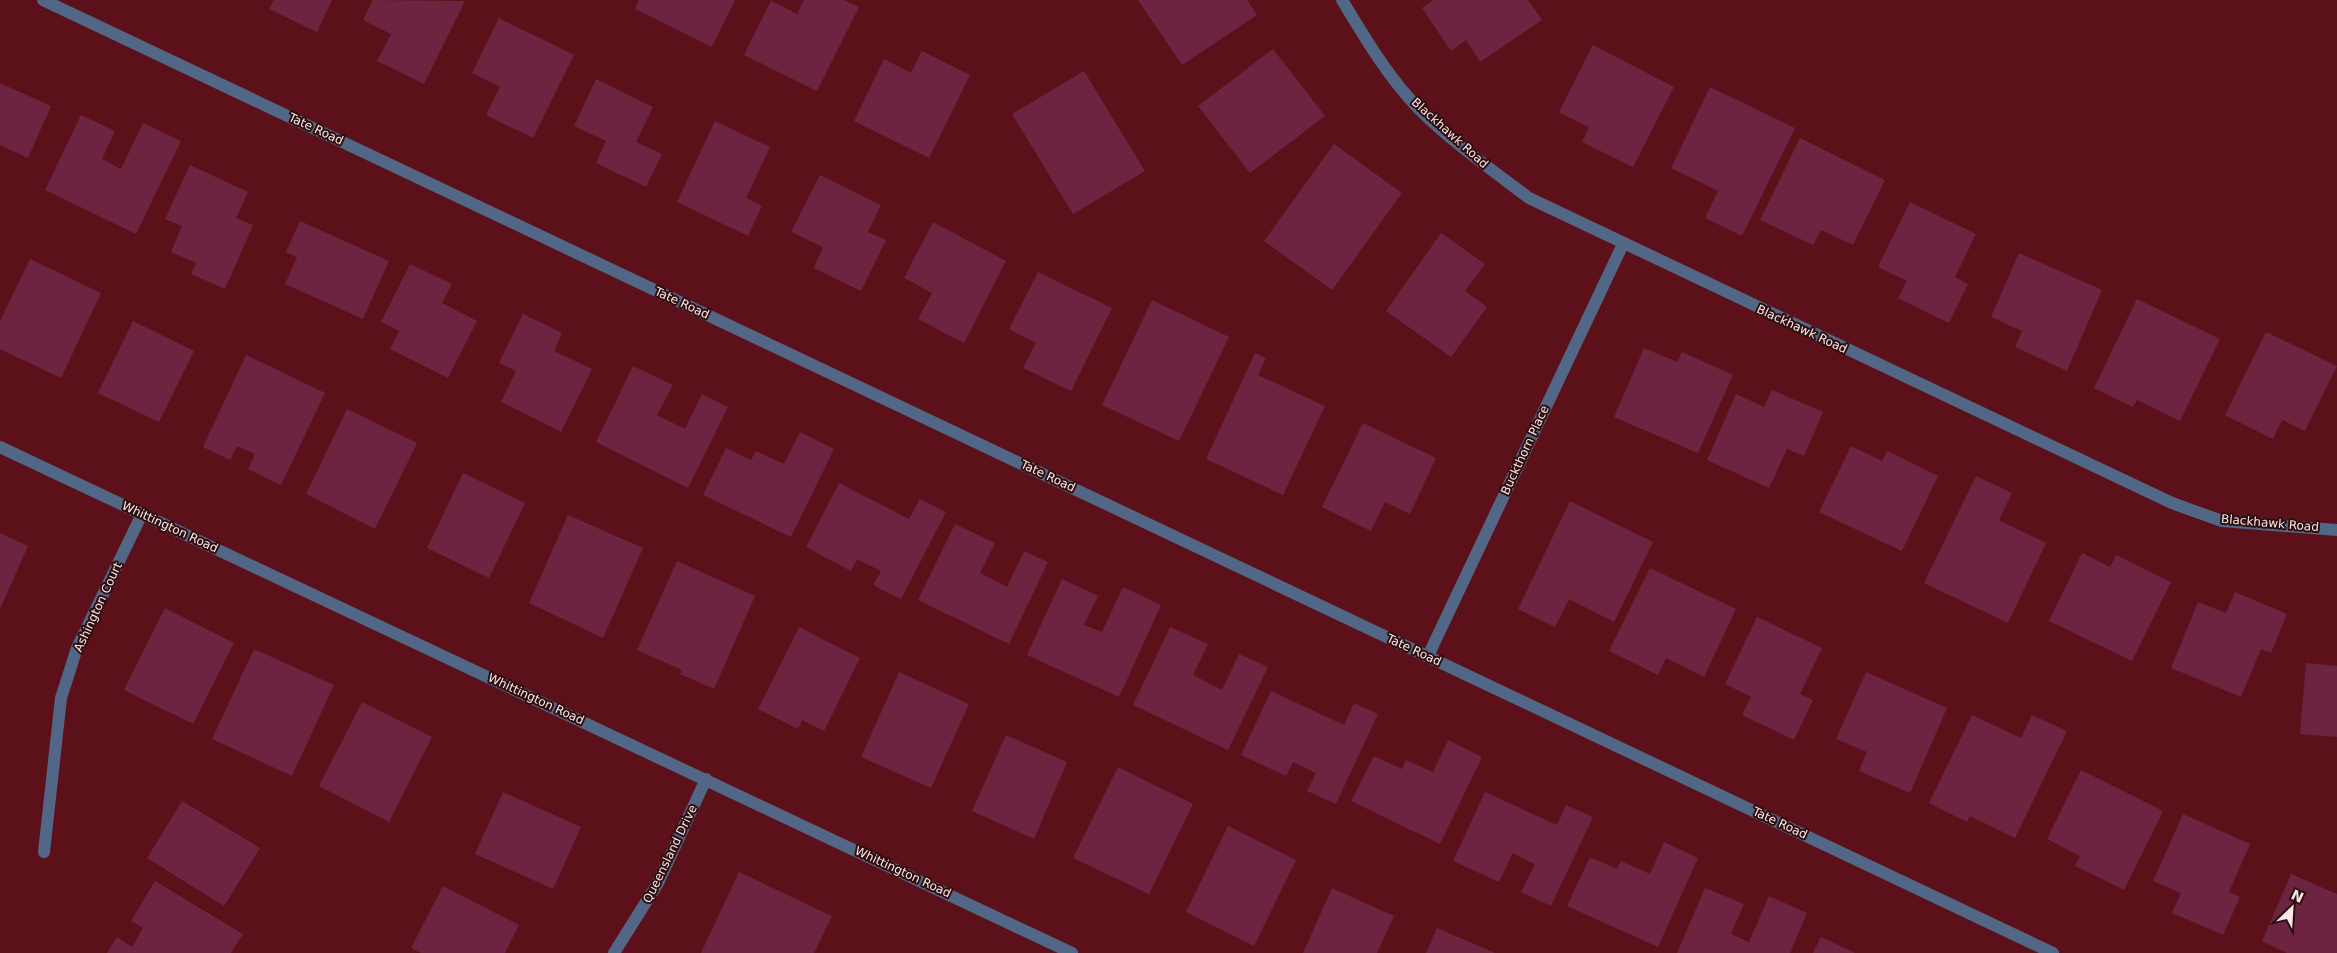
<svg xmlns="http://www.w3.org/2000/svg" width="2337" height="953" viewBox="0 0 2337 953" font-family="'DejaVu Sans',sans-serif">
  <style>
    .building { fill: #6c2440 }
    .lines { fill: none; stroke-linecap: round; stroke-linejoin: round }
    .minor { stroke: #526686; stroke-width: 12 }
    .labels { text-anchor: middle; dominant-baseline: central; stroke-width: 4; stroke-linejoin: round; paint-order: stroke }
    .street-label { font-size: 12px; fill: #fce8e8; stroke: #2d0d0f }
  </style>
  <rect width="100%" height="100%" fill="#5c111a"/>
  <path class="building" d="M274,0H332L317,32L269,9Z
    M373,0L465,1L424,84L377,61L391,34L363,20Z
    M639,0H735L712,47L635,9Z
    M804,0H844L859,7L817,91L744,55L771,1L797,14Z
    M1138,0H1247L1257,15L1182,65Z
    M1433,0H1528L1542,20L1480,62L1466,40L1451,51L1422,8Z
    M499,18L574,55L533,138L486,115L500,87L472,73Z
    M1593,45L1674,87L1633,167L1582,142L1589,127L1559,112Z
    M1273,49L1325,116L1250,173L1198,106Z
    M922,51L970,75L929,158L854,121L884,59L911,73Z
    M1084,71L1145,171L1073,214L1012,114Z
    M596,79L653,107L636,142L662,154L646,187L596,163L606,141L574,126Z
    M0,83L51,106L28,158L0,145Z
    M1710,87L1795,128L1742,236L1705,218L1718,191L1671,168Z
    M81,115L115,131L102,159L121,169L143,123L181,141L136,234L45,190Z
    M715,121L770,147L746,198L762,206L748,236L677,202Z
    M1800,138L1885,180L1853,245L1821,230L1813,245L1760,220Z
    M1334,144L1402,193L1332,290L1264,241Z
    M190,165L248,192L236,218L253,225L225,289L191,274L196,263L171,252L182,226L165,219Z
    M820,175L881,205L868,232L886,240L861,291L814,268L823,247L791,232Z
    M1910,202L1976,234L1955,277L1968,284L1949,323L1898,298L1907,281L1878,267Z
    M300,221L389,261L363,319L285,284L297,257L286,252Z
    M933,222L1006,261L964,343L918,319L932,293L904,278Z
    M1441,233L1485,264L1465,291L1487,307L1451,357L1386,311Z
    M2019,253L2102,290L2067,371L2015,347L2022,331L1991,317Z
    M30,259L101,293L61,378L0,349V321Z
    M410,264L452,284L442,303L477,321L448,378L390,349L399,331L381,322Z
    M1038,272L1112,308L1071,391L1023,368L1036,343L1009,329Z
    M2137,299L2220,339L2180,421L2137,400L2133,407L2094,388Z
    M1152,300L1229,337L1179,441L1102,405Z
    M523,314L562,333L554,351L592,369L561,432L501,402L516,371L499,363Z
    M133,321L194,351L159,422L98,393Z
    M2266,332L2337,366L2305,431L2282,420L2273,439L2225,415Z
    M1644,348L1677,362L1682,352L1733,375L1698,453L1614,417Z
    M1255,353L1266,358L1258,375L1325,406L1283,495L1206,459Z
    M246,355L325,393L281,485L248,469L255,454L237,446L230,460L203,447Z
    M633,366L673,385L657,415L685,429L702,394L728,407L688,488L596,442Z
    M1772,390L1823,412L1804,456L1787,449L1769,488L1707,460L1736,394L1764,407Z
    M347,409L417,443L375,529L306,494Z
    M1363,423L1436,458L1410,514L1385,502L1371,531L1322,507Z
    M800,432L834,449L791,537L703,495L726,448L751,460L756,451L784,464Z
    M1851,446L1882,461L1887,451L1938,476L1902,551L1819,512Z
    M463,473L525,503L489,578L427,548Z
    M1976,476L2012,493L1999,520L2046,543L2008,623L1924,583Z
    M839,483L909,519L920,499L946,512L901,599L873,585L881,571L857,559L851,571L806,547Z
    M1570,501L1653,542L1614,622L1569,599L1555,627L1518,609Z
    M568,515L643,548L603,638L529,603Z
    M955,524L995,543L980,573L1007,587L1024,551L1048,562L1009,644L918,600Z
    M0,533L28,546L0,609Z
    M2082,553L2110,567L2116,555L2171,582L2132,661L2049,621Z
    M677,561L755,596L714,689L680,674L682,670L637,650Z
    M1650,568L1736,609L1704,677L1666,658L1658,675L1609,651Z
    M1062,579L1098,596L1084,625L1102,632L1123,587L1161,605L1119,697L1027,655Z
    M2235,592L2287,614L2271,653L2261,649L2241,697L2171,668L2198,602L2226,613Z
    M165,608L234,643L193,724L124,690Z
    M1757,617L1822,648L1800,694L1813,700L1794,740L1742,715L1751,697L1725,684Z
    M799,627L860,658L824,731L802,720L798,729L758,709Z
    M1170,627L1208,644L1193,675L1222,690L1239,654L1268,667L1228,750L1133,705Z
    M254,649L334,685L292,776L212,739Z
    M2306,663L2337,666V737L2300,734Z
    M899,672L969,704L931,788L861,757Z
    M1866,672L1947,708L1910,793L1859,771L1867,752L1836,739Z
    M1271,691L1344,725L1354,703L1378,714L1336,804L1307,791L1316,773L1293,762L1286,776L1241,755Z
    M362,702L432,737L389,822L319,786Z
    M1972,715L2021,738L2032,715L2067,731L2015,838L1970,816L1967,822L1929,803Z
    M1006,735L1067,762L1034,839L972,811Z
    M1448,740L1482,757L1440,844L1351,801L1374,756L1402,769L1406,760L1433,772Z
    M1118,767L1193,804L1149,894L1073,858Z
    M2081,770L2163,811L2124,890L2075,866L2080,856L2047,839Z
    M503,792L581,827L553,889L475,854Z
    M1485,792L1557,825L1566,805L1593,817L1551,906L1521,892L1535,864L1513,853L1499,882L1453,861Z
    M182,801L260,848L224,906L147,858Z
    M2183,814L2250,844L2229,892L2240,897L2223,935L2172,913L2181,893L2153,881Z
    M1228,826L1296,860L1254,946L1186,912Z
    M1664,842L1698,858L1658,947L1567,906L1590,857L1617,869L1621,861L1650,874Z
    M739,872L832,916L814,953H701Z
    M2291,874L2337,894V953H2287L2262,941Z
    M155,881L243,934L231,953H107L117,937L132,947L143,928L131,921Z
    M443,886L519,925L505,953H421L411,948Z
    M1332,888L1394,916L1377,953H1303Z
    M1705,888L1744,904L1731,934L1749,942L1769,896L1807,913L1790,953H1677Z
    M1437,928L1495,953H1426Z
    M1821,937L1855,953H1813Z"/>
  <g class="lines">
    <path class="minor" d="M43,0L2053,953
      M1342,0C1365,38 1388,77 1419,109C1452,142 1492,170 1529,198L2172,503L2222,521L2337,530
      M0,447L1072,953
      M1428,656L1623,244
      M44,852L61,698L77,648L142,514
      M614,953L658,883L706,779"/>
  </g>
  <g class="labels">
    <g class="street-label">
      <text transform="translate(316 129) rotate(25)">Tate Road</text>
      <text transform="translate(1450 133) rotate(42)">Blackhawk Road</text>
      <text transform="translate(682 303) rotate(25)">Tate Road</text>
      <text transform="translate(1802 329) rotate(25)">Blackhawk Road</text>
      <text transform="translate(1525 450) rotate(-65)">Buckthorn Place</text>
      <text transform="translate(1048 476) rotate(25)">Tate Road</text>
      <text transform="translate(2270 523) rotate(5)">Blackhawk Road</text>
      <text transform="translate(170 527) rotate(25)">Whittington Road</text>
      <text transform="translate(98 607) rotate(-65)">Ashington Court</text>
      <text transform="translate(1414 650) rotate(25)">Tate Road</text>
      <text transform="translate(536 699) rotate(25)">Whittington Road</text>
      <text transform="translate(1780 823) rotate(25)">Tate Road</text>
      <text transform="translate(670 854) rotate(-64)">Queensland Drive</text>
      <text transform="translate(903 872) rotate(25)">Whittington Road</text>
    </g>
  </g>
  <g transform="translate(2292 908) rotate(25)" stroke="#2d0d0f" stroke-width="4" paint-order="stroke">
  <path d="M0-4L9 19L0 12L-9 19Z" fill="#fce8e8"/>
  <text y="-8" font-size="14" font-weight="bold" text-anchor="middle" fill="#fce8e8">N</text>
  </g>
</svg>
